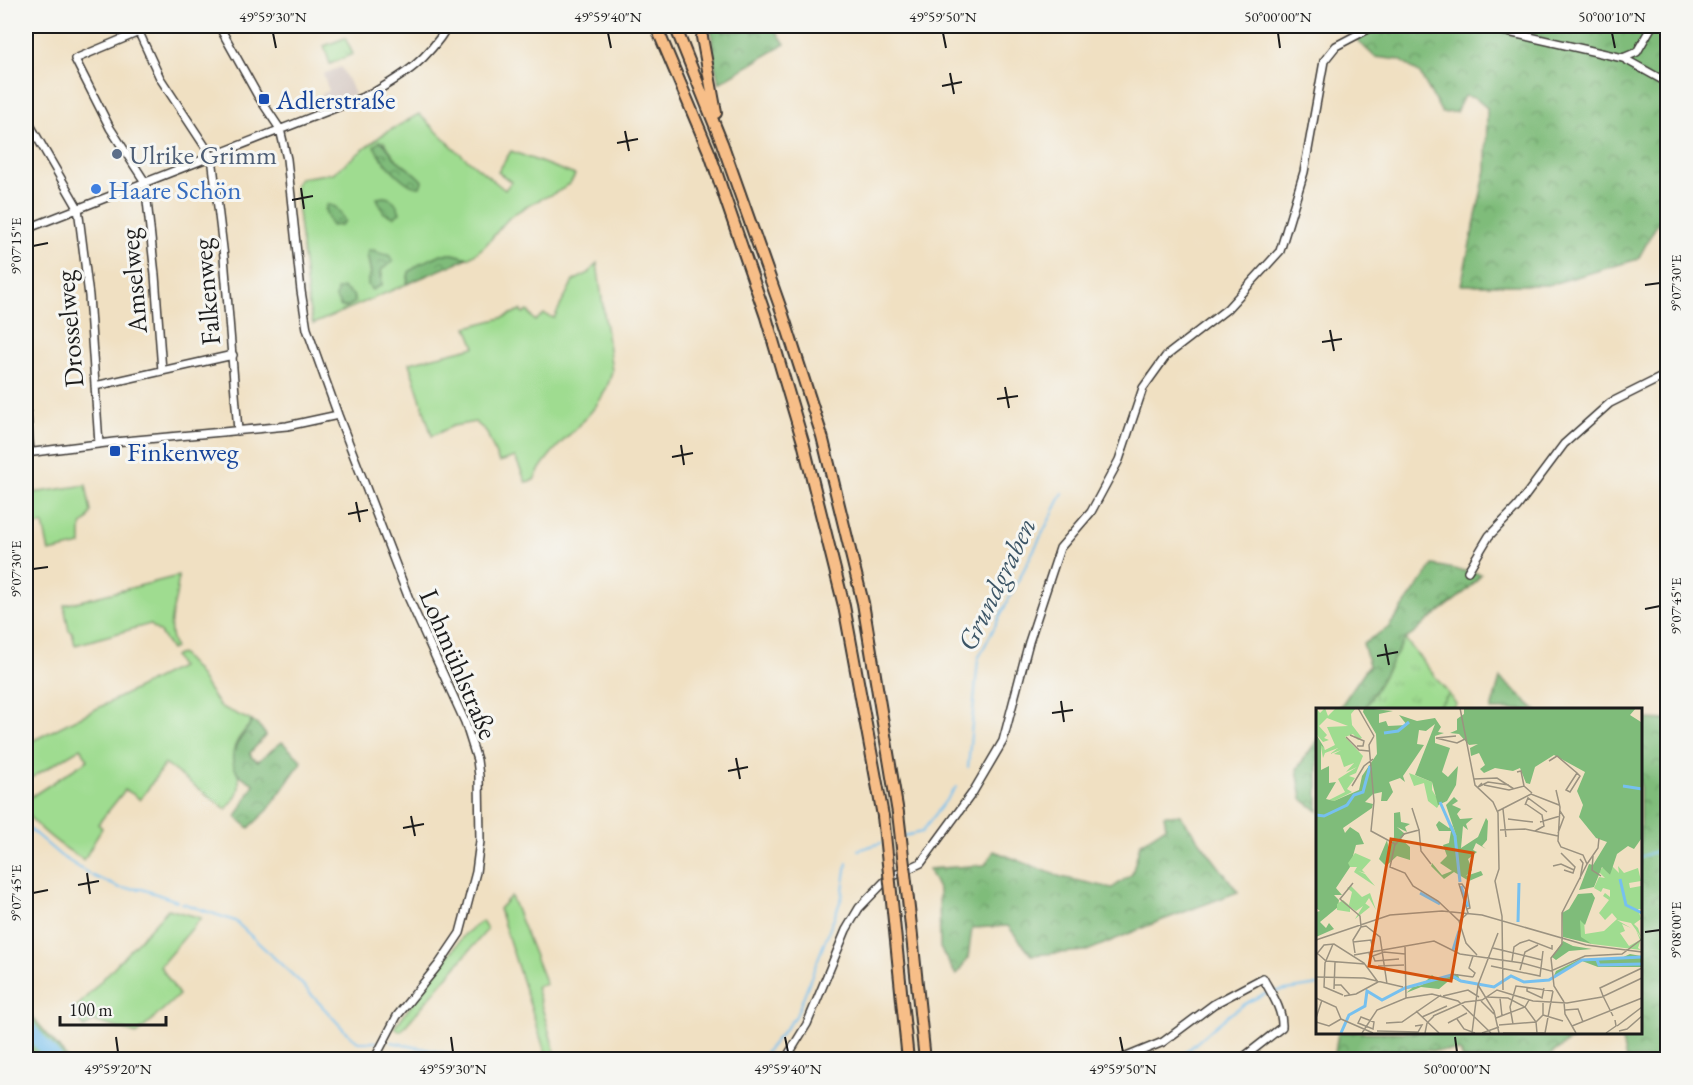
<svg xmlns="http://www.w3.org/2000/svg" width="1693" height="1085" viewBox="0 0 1693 1085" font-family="'EB Garamond',serif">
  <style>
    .industrial { fill: #cfc0ba }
    .grass { fill: #9fdc90; stroke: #5e7c56; stroke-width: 1.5; fill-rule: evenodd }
    .forest { fill: url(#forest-crowns); stroke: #4e6c4b; stroke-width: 1.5 }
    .park { fill: url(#park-tufts); stroke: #5e7c56; stroke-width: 1.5 }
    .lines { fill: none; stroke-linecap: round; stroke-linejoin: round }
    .stream { stroke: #76c0ef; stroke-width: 2 }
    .river { stroke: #76c0ef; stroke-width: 14 }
    .minor-casing { stroke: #3c3935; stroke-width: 10 }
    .highway-casing { stroke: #3c3935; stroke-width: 14 }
    .minor { stroke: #fff; stroke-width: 7 }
    .highway { stroke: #f7be88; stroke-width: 10 }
    .highway-bridge-casing { stroke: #3c3935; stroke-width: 14; stroke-linecap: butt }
    .highway-bridge { stroke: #f7be88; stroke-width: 10 }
    .ticks { fill: none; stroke: #1c1c1c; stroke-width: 2 }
    .transit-dot { fill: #1a4fb4; stroke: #f6f6f2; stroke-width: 2 }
    .service-dot { fill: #5c6f8a; stroke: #f6f6f2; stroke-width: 2 }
    .shop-dot { fill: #3f7fe0; stroke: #f6f6f2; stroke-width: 2 }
    .labels { text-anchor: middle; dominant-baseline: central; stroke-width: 6; stroke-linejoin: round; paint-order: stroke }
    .transit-label { font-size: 27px; fill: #164399; stroke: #f6f6f2; text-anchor: start }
    .service-label { font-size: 27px; fill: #4e5e75; stroke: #f6f6f2; text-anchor: start }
    .shop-label { font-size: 27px; fill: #366cbe; stroke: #f6f6f2; text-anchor: start }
    .street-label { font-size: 27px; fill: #1c1c1c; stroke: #f6f6f2 }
    .water-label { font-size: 28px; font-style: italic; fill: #3c5566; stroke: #f6f6f2 }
    .inset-river { fill: none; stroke: #76c0ef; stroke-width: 3 }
    .inset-road { fill: none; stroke: #9b9280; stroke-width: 1.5 }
    .view { fill: #d4530e; fill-opacity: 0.15; stroke: #d4530e; stroke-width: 3 }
    .inset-edge { fill: none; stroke: #1c1c1c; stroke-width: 3 }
    .neatline { fill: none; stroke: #1c1c1c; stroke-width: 2 }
    .ticks-label { font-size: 15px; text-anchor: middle; fill: #1c1c1c }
  </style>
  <defs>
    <pattern id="forest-crowns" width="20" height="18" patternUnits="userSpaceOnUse" patternTransform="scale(1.5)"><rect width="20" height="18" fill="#7fbc7a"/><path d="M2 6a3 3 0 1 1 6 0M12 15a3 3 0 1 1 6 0" fill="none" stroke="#679863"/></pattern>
    <pattern id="park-tufts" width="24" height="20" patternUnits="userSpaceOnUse" patternTransform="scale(1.5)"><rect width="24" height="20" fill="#9fdc90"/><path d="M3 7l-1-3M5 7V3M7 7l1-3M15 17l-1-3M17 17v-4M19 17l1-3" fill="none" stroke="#88bc7c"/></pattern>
  </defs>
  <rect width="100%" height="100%" fill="#f6f6f2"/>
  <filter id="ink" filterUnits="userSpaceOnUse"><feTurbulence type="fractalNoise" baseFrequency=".0167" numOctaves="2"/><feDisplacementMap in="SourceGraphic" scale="12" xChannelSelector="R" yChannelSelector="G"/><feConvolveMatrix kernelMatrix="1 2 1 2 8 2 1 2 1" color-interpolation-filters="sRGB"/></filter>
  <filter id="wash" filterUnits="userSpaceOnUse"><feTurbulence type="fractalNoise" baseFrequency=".008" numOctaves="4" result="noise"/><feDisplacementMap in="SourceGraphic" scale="24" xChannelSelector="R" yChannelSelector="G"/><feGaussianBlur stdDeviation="1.35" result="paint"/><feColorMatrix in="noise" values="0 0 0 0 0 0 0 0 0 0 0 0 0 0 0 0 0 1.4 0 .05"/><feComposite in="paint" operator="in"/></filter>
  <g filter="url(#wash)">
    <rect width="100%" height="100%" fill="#f0e0c2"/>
    <path class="industrial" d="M341,67L355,94L325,106L321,94L329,91L323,74Z"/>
    <path class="grass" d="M419,114L457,151L505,190L511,182L498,172L511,151L575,175C567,194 541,196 524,208C519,211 513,214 509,218C494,233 488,248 468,258L453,254L409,272L407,284L313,324L309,307L295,185L300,178L333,173L382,135ZM384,142L396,159L406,167L396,172L385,163ZM374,250L380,255L382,277L368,279L371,273L369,265Z
      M597,263L612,371C603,418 552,439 534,480L526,482L515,457L499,462L486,431L475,422L453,426L432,436L409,363L475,347L467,327L505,317L520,310L523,313L528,311L535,321L544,314L554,318L573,281L589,273Z
      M86,485L91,512L88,520L83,523L81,528V545L49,552L43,524L26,528V494Z
      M178,576C179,604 163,619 175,648L171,650L161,634L150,624L75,645L72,632L69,631L64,605Z
      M181,654L196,670L219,706L252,721C245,732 235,739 233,753C232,760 235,765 237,771C243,787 237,798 226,809L165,764L140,800L135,795L125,790L98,824L102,828L84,860C62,847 43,833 26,813V800L88,760L81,748L26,781V744L180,667L174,656Z
      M1449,694L1456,704L1450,710H1435Z
      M511,896L546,984L536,987L557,1059L547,1058L499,909Z
      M168,909L201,918L160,966L179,995L137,1034L94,1021L84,1027L73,1011Z
      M482,921L487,930L401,1031L394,1028L465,934Z"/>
    <path class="forest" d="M711,26H725L723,31H753L773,26L785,44L719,83L714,62Z
      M1350,26H1667V206L1638,259L1548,285H1461L1486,170L1487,108L1475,98L1464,96L1456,112L1442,113L1420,74L1400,60L1375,57L1358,41Z
      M380,141C387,144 390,153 396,159C405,167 415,172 422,181L420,187C406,189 380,158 374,146Z
      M383,197C393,197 397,204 400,213L394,217L384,213L377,198Z
      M327,205C338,204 339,213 345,221L341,225L331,226L325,210Z
      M368,250C376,250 380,255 389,255L393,262L381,270L382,285L372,290L368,285V279L371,273L367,255Z
      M441,254H453L468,258L407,284L409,272L420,264Z
      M343,288L353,295L355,302L347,307H341L336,298L337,290Z
      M1433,565L1481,574C1466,596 1443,607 1424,624C1417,631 1414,635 1405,639L1364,710H1338L1369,665L1363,643L1388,628Z
      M1500,678L1536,710H1491Z
      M1644,719L1667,720V1059H1626L1620,1033L1640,1032V734Z
      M252,721L260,727L266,735L250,753L252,758L258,761L282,742L302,761L268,810L249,828L236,817L254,784C249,781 241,777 238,773C223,754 243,736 252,721Z
      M1318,739V811L1302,799L1297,769Z
      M1164,815H1180L1238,892L1152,924L1087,951L1031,955L1008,926L972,928L968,958L956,975L940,948L939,891L928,869L985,865L994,851L1061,877L1112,888L1132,874L1140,844L1166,827Z
      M26,1005L31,1015L68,1059H26Z
      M1338,1033V1032L1596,1033L1569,1041L1545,1059H1463L1460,1051L1381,1050L1379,1059H1334Z"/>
    <path class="park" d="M345,38L353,54L330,64L324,46Z
      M1405,639L1449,694L1435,710H1364Z"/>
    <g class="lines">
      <path class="stream" d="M968,767L978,659L1063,493
        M26,826L61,856L91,875L120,888L142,889L177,901
        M904,836L922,832L956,787
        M858,850L881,843
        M1640,857L1668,847
        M182,903L235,921L298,980L346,1032L358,1042H377
        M1273,992L1318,985
        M391,1042L479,1060
        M759,1060L796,1016L842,897L847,863
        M1176,1060C1205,1037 1233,1005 1268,993"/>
      <path class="river" d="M26,1026L56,1060"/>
    </g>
  </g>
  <g filter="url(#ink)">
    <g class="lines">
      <defs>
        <path id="minor" d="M136,26L160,78L212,157L224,257L238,431
          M219,26L258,96L280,129L287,159L301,291L307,329L338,415L409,599L465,722L477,760L479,776L480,841L476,872L460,933L439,964L397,1016L374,1060
          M1481,26L1623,58L1637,52L1652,26
          M139,32L75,59L110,128L145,182L155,275L162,371
          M1623,58L1668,83
          M26,118L78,208L89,296L99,444
          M26,229L371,94C406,74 426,61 448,26
          M95,386L233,355
          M26,402L30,453
          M26,453L114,442L287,426L338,415
          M1468,571L1489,536L1517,507L1564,444L1610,403L1668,374
          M785,1060L807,1024L846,930L859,908L887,879L921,863L973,792L1003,741L1029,642L1060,548L1091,512L1119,460L1143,388L1166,356L1227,309L1280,251L1304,172L1324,61L1336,46L1374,26
          M1119,1060L1163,1042L1214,1004L1263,978C1271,993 1283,1010 1282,1027L1240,1060"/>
        <path id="highway" d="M656,26L710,154L766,317L803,442L844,606L883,816
          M675,26L722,143L782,312L822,436L863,603L898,813
          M702,37L716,113
          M910,917L925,1060
          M894,921L908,1060"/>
      </defs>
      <use href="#minor" class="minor-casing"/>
      <use href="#highway" class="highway-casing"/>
      <use href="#minor" class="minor"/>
      <use href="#highway" class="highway"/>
      <defs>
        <path id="highway-bridge" d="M898,813L910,917
          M883,816L894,921"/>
      </defs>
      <use href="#highway-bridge" class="highway-bridge-casing"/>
      <use href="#highway-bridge" class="highway-bridge"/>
    </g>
  </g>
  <path class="ticks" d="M273,33L276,48M608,33L611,48M943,33L946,48M1278,33L1280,48M1612,33L1615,48M950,73L954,94M942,86L962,82M625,131L629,151M617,143L638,139M301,188L304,209M292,200L313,196M33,246L48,243M1645,285L1660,283M1330,330L1334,351M1322,342L1342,339M1005,387L1009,408M997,399L1018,396M681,445L684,465M672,457L693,453M356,502L360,522M348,514L368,510M33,569L48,567M1645,609L1660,606M1385,644L1389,665M1377,656L1398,652M1061,701L1064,722M1052,713L1073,710M736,758L740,779M728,771L748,767M411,816L415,836M403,828L424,824M87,873L90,894M78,885L99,881M33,893L48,890M1645,932L1660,930M116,1037L118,1052M451,1037L453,1052M785,1037L788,1052M1120,1037L1123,1052M1455,1037L1457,1052"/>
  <g class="transit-dot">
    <rect x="258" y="93" width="12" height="12" rx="3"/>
    <rect x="109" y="445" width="12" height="12" rx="3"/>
  </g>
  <circle class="service-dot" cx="117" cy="154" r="6"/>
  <circle class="shop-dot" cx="96" cy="189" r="6"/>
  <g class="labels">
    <g class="transit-label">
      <text x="276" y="99">Adlerstraße</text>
      <text x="127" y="451">Finkenweg</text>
    </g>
    <g class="service-label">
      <text x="129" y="154">Ulrike Grimm</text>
    </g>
    <g class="shop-label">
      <text x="108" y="189">Haare Schön</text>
    </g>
    <g class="street-label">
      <text transform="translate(133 281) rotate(-95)">Amselweg</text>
      <text transform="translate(206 292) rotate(-95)">Falkenweg</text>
      <text transform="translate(69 329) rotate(-95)">Drosselweg</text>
      <text transform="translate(459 664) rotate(67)">Lohmühlstraße</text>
    </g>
    <g class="water-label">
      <text transform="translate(996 584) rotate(-64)">Grundgraben</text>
    </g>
  </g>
  <g transform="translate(1316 708)">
    <rect width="326" height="326" fill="#f0e0c2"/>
    <path d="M0,0L4,5L9,0L12,8L20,0H40L35,6L36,17L46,30L42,32L37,26L29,29L47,48L40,65L33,68L39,70L31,81L36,84L18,93L13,92L29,84L22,71L41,59L30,64L38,55L28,59L24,47L18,46L25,42L14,46L22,40L9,45L7,50L4,34L9,42L19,37L11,19L32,18L11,10L3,18L11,27L8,30L13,32L7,34L0,26ZM93,65L116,74V82L124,95L121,100L112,93L108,75L98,78ZM295,157L303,165L302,158L308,165L322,160L325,173L313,175L314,180L325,178V201H322L325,211L318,216L322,220L325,229L315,215L301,212L315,220L306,216L309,223L304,225L313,238L324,232L320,222L325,231L322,240L325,242L276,236L265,230L264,223H255L264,210L268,213L269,226L288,223L301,211L296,205L289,212L283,205L293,192L287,188L289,185L294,189V182L287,180L285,184L278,180L283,169L289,170L283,164L287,159L294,167ZM35,178L46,189L54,185L60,202L53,190L49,196L33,197L36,184L31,180Z" fill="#9fdc90"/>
    <path d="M48,0L77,3L63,6V15L70,13L72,18L91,17L83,7L101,13L119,10L125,19L122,24L128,25L119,28V35L134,40L126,64L132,69L142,58L140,77L131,93L122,97L116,74L99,67L119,16L110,23L103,22L101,36L108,37L87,68L89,74L84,70L73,74L77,84L71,93H65L66,84L57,86L49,94L57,96L56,100L27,120L29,125L34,119L43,125L48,136L40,137L34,159L20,180L26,187H18L23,192L22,199L4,214L10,220L13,215L18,221L0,229V204L4,203L0,200V26L9,41L5,37V62L13,58V75L20,74L10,91L18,93L43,82L46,68L61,46L60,26L47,4ZM148,0H320L314,7L325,14V131L318,141L312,138L301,146L294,167L286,159L278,179L263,182L273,156L277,157L291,134L280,130L263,109L267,97L261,83L269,64L238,47L219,59L214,76L210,75L204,60L197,63L179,60L168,65L164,61L169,57L163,45L155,48L154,40L162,36L153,37L143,26L134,25L141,22V11L148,6ZM138,89L142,93L136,97L145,101L141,106L144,111L157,110L150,116L152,122L147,118L145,140L162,129L170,110L172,113L171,132L166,138L170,141L160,135L157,142L161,144L152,151L156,162L150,168L165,163L167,167L153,173L138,164L128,171L115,158L116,155L126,167L136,163L124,155L131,148L127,137L133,135L135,123H123L120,117L123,113L133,120L136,117L141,130L130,97ZM84,104L85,114L94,116L89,119L91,124L81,119L89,126L85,131L94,139V152L81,148L70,158L63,151L71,132L73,142L78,129V105ZM276,185L279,190L269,217L264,212L265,229L276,236L247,229L246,205L253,201L262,186ZM247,233L257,238L276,241L253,243L240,252L236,249ZM314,246L325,248V259H282L266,253L237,270L240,263L264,251H303ZM142,266L144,274L136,270L123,281L105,279L90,285L96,280L88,281L106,277L116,267L122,272Z" fill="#7fbc7a"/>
    <path d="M39,145L55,152L46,162L49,165L42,163L49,166L59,178L38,164L41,159H34L32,155ZM27,192L33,197L46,193L54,199L39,211L47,198L40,203L34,199V204L21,202V196Z" fill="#9fdc90"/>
    <path class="inset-river" d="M68,25L82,23L93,14M307,78L326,81M124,94L139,128L144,174M0,107L8,108L31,97L38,87L47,84L54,58M304,171L310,197L326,205M145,178L152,199M104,185L124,196M202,214L203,175M137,242L143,223M281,252L283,257L326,256M25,325L33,307L49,298L51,283L66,292L89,280L135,267L145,273L178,279L195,268L208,274L233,272L266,252L326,249"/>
    <path class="inset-road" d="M42,0L58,28M144,0L159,77L177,94L182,105L183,161L179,173L186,208L187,282M34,27L48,33L47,38H41M58,28L53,37L58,93L55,123L79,136L74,159L89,165L97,178L122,193L143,213L150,235L161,247M30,29L43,42L53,43M120,30L141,35L149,31M120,30L140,28M233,53L241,48L261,65M201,64L205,63L208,78M261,65L264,68L254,84L250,82ZM158,71L181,70L198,81M166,75L162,79L172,74L193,77M168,77L193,82L208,78L216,85M36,78L48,58L57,51M240,82L244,99L242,133L245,139L267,147L271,156L246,205V236L235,250L238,278L248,294M210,96L226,107L228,118L219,123M209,97L212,90L231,104M96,100L103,122M187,101L190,129M182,103L215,86L243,97M192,111L217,114M224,114L244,108M184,122L209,121L242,128M242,125L248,109L244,103M79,137L88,126L103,122L105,143L115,156M245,145L259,159L257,165L248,162M277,148L276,162L285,168M264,151L267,155L264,171M271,156L282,140L283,130M237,158L245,156L258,162M37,175L24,191L44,208L45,219L37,232L39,245M143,213L152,205L143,176H146L151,183L154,200L151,201M45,219L50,218L64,229L71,276M0,232L74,207L126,203L166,207L270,237L326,244M37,234L55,232L57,242M17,236L9,255L8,279L27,287M89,238L90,290M177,240L226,252M53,244L54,249L68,244L89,246M1,245L10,253L49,256M0,247L8,237L18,236L48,255L62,274M38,247L118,233L144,246L206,255L235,263L269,248L306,246L326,231M57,248L59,253L83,251M157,248L153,260L159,265L157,269M196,253L198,239L204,235L213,232L236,241V237M62,258L88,257M175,258L224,268L227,243M204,262L209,244L222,237M135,266L157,269M0,269L48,270L87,279M18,277H25L34,287M162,277L178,303L183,325M211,279V283L226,290L228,280M18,281L19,254M28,288L40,286L62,274M127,288L152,282L163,289M287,288L284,280L326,260M287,288L297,308M171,289L192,290L209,299L220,314L221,325M0,290L20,299L25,311M184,290L186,308M165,293L178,306M248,294L249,306L260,325M249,302L262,301L267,314M100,303L123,325M227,307L247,313M117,308L149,294L166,292L181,282L217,293L251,295L286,289L326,270M45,309L58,314L57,321L42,315ZM106,309L131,298M0,310L6,292M180,310L209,299L213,292M25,311L57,325M141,311L148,321L159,325M0,314L13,318L25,311M220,314L227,307V295M70,315L86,314L125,287M132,315L151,305M197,316L194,299L200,278L237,283M183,317L220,314M256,318L326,290M301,318L326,299M61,323L102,324L106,317L99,318M303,323L311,321L326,308M46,325L61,302L90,290L116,286L142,293L175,325M109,325L111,315L118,308M156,325L162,277L182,225M166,325L183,319M187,325H229M229,325L237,283M290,325L300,318L299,312"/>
    <path class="view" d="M75,131L157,145L135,273L53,258Z"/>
    <rect width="326" height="326" class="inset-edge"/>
  </g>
  <rect width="1693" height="1085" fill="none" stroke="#f6f6f2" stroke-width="66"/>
  <path d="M60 1016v9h106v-9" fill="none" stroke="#1c1c1c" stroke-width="3"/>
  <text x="69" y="1016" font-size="18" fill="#1c1c1c" stroke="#f6f6f2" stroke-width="4.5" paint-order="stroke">100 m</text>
  <rect x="33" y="33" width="1627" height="1019" class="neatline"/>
  <g class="ticks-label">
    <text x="273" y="22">49°59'30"N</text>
    <text x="608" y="22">49°59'40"N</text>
    <text x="943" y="22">49°59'50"N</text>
    <text x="1278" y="22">50°00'00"N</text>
    <text x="1612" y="22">50°00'10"N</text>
    <text transform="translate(16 246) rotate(-90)" y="5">9°07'15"E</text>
    <text transform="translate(1676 283) rotate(-90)" y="5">9°07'30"E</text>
    <text transform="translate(16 569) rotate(-90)" y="5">9°07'30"E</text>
    <text transform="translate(1676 606) rotate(-90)" y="5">9°07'45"E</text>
    <text transform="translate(16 893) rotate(-90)" y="5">9°07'45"E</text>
    <text transform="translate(1676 930) rotate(-90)" y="5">9°08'00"E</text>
    <text x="118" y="1074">49°59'20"N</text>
    <text x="453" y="1074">49°59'30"N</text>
    <text x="788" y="1074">49°59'40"N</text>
    <text x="1123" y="1074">49°59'50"N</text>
    <text x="1457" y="1074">50°00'00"N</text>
  </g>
</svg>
